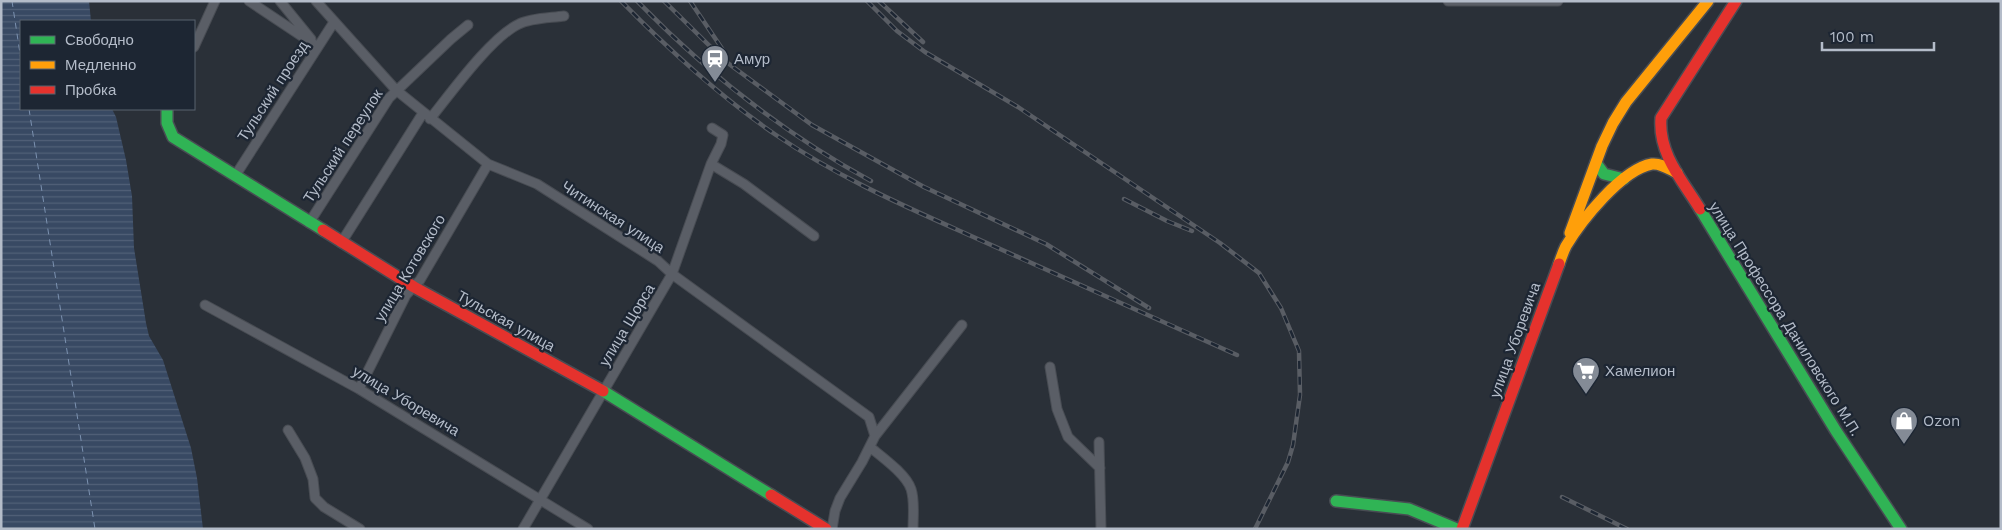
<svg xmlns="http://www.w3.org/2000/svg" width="2002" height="530" viewBox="0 0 2002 530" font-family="'Work Sans',sans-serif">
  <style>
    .water { fill: url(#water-rules) }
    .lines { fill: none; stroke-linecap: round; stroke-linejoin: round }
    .ferry { stroke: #7c92b1; stroke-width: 1; stroke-dasharray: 6 5; stroke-linecap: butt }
    .street-casing { stroke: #484c53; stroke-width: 11 }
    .fast-casing { stroke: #484c53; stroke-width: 14 }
    .slow-casing { stroke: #484c53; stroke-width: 14 }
    .jam-casing { stroke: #484c53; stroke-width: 14 }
    .street { stroke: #5a5e66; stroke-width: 9 }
    .fast { stroke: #30b455; stroke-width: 11 }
    .slow { stroke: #ff9f0a; stroke-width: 11 }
    .jam { stroke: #e5322d; stroke-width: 11 }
    .rail-casing { stroke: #595d64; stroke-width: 4.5 }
    .rail { stroke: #1d2633; stroke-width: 2.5; stroke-dasharray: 8; stroke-linecap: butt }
    .labels { text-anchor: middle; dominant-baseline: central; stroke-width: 4.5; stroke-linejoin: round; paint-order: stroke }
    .poi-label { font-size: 15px; fill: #b4bcc9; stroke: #1d2633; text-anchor: start }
    .street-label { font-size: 15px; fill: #b4bcc9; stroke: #1d2633 }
  </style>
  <defs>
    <pattern id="water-rules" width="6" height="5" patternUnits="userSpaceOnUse" patternTransform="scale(1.25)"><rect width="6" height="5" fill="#384963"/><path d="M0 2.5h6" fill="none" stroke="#526178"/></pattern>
  </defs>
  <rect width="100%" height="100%" fill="#2a3038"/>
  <path class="water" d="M1,1H89L91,21H21V109H112L116,117L126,160L132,196L134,248L146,323L149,336L163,360L191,448L197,478L203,529H1Z"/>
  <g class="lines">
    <path class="ferry" d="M12,1L21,60
      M29,109L95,529"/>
    <defs>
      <path id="street" d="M249,1L318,47
        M280,1L311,39
        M316,1L396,90L488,164L537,184L658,261L672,274L869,417L875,436
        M1448,1H1558
        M194,47L215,1
        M430,119C451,93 491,37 519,24C531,18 550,18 564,16
        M711,164L744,184L814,236
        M235,176L334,22
        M309,223L389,98L451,39L468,25
        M341,243L423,113
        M205,305L359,389L588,529
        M1050,367L1057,409L1068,437L1100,468
        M359,389L406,295L420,280L488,164
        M288,430L305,458L313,479L315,498L324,507L360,529
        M1099,442L1101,529
        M870,447C882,457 906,474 911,489C915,501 913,516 913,529
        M523,529L672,274L711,164L721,144L723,135L712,128
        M832,529L835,511L840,498L862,462L875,436L962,325"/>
      <path id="fast" d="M167,109V123L173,137L323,230
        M1596,163L1604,174L1624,179
        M1700,209L1836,431L1901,529
        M603,391L771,495
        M1336,501L1409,509L1457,529"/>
      <path id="slow" d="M1570,233L1602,146L1613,123L1626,102L1708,1
        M1559,264C1561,258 1563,252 1566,246C1581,221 1622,169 1652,164C1661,163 1669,169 1677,173"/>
      <path id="jam" d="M1700,209C1683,181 1658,154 1661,118L1736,1
        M323,230L414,287L603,391
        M771,495L826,529
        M1462,529L1559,264"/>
    </defs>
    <use href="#street" class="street-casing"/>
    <use href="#fast" class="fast-casing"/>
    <use href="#slow" class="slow-casing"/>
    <use href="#jam" class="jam-casing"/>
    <use href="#street" class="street"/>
    <use href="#fast" class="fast"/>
    <use href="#slow" class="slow"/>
    <use href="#jam" class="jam"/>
    <defs>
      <path id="rail" d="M621,1C669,50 719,96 776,135C833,174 897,203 960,231C1052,273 1145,313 1237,355
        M637,1C707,73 783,133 871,181
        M664,1L725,61L812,125L924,187L1046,244L1149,308
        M690,1L725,53
        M867,1L897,31L925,52L1018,107L1220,243L1259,273L1281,308L1299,351L1300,395L1293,445L1288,462L1255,529
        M879,1L923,42
        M1124,199L1167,221L1192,231
        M1562,497L1627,529"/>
    </defs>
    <use href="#rail" class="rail-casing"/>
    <use href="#rail" class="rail"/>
  </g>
  <defs>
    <symbol id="station-pin" viewBox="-11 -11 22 30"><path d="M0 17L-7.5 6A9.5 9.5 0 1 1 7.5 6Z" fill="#848b96" stroke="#1d2633"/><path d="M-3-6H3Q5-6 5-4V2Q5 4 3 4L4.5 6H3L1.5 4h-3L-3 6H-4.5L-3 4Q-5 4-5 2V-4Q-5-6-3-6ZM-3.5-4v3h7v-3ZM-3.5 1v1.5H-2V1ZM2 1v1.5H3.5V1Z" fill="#fff"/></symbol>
    <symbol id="supermarket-pin" viewBox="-11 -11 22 30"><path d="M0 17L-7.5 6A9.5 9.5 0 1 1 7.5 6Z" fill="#848b96" stroke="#1d2633"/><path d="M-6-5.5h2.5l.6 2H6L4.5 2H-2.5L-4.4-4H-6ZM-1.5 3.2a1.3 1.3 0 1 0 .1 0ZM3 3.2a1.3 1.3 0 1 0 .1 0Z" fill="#fff"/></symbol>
    <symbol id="shop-pin" viewBox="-11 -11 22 30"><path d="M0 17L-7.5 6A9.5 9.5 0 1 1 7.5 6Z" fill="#848b96" stroke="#1d2633"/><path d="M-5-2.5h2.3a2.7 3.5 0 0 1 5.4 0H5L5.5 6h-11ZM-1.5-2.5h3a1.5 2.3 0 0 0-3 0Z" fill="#fff"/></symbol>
  </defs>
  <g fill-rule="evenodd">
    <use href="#station-pin" x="699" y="43" width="32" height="43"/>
    <use href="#supermarket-pin" x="1570" y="355" width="32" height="43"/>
    <use href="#shop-pin" x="1888" y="405" width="32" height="43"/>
  </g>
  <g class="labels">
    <g class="poi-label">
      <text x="734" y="59">Амур</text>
      <text x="1605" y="371">Хамелион</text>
      <text x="1923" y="421">Ozon</text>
    </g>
    <g class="street-label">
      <text transform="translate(273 91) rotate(-57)">Тульский проезд</text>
      <text transform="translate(343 146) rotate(-57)">Тульский переулок</text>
      <text transform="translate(613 217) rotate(33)">Читинская улица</text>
      <text transform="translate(410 268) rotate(-59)">улица Котовского</text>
      <text transform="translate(1785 319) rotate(58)">улица Профессора Даниловского М.П.</text>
      <text transform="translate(506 321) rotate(29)">Тульская улица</text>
      <text transform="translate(627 325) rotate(-59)">улица Щорса</text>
      <text transform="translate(1515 340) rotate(-70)">улица Уборевича</text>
      <text transform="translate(406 401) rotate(31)">улица Уборевича</text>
    </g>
  </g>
  <rect width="2002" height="530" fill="none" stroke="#b4bcc9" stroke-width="5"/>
  <rect x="20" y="20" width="175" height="90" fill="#1d2633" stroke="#59626f"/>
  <rect x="30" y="36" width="25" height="8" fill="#30b455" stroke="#59626f"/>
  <text x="65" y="45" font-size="15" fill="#b4bcc9">Свободно</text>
  <rect x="30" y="61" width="25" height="8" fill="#ff9f0a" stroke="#59626f"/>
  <text x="65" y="70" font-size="15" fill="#b4bcc9">Медленно</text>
  <rect x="30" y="86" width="25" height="8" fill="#e5322d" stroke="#59626f"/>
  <text x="65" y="95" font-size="15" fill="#b4bcc9">Пробка</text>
  <path d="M1822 42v8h112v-8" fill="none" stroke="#b4bcc9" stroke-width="2.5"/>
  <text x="1830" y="42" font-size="15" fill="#b4bcc9" stroke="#1d2633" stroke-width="4" paint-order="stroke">100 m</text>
</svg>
